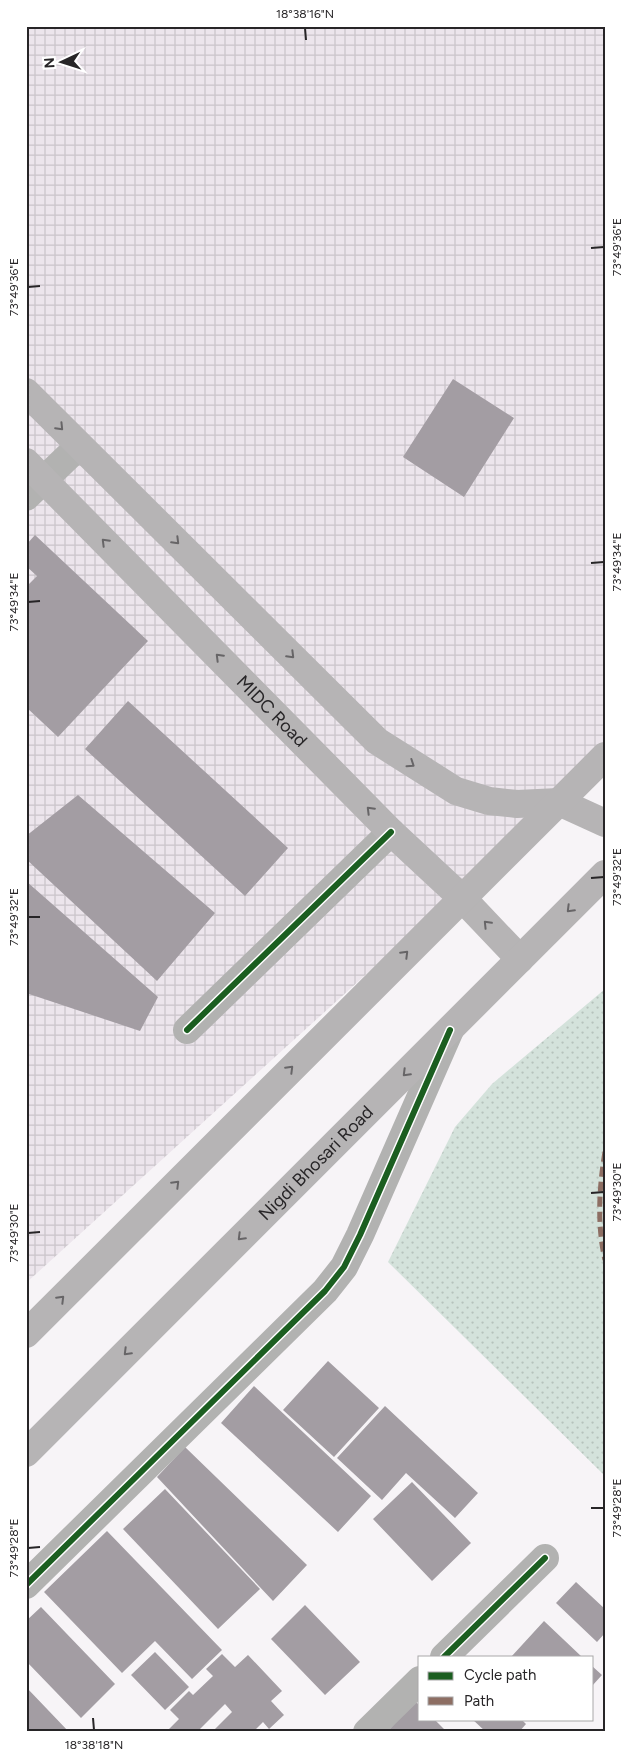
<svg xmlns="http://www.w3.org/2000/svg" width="631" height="1758" viewBox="0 0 631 1758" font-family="Figtree,sans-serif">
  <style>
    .industrial { fill: url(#industrial-grid) }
    .grass { fill: url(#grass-dots) }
    .building { fill: #a39da3 }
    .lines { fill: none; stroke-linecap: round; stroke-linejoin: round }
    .minor { stroke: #b2b2b1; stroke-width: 28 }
    .major { stroke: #b6b4b5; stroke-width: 28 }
    .quiet { stroke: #8d6e63; stroke-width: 5; stroke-dasharray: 10 5; stroke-linecap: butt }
    .cycleway-casing { stroke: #fff; stroke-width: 9 }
    .cycleway { stroke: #1b5e20; stroke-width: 6 }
    .oneway { stroke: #676567 }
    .ticks { fill: none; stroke: #272527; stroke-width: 2 }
    .labels { text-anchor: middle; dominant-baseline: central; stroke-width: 5; stroke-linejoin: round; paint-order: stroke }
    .street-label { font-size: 18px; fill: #272527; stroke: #fff }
    .neatline { fill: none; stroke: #272527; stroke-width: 2 }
    .ticks-label { font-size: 12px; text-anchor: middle; fill: #272527 }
  </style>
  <defs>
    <pattern id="industrial-grid" width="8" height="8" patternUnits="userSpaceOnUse" patternTransform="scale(1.25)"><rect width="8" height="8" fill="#ece5ec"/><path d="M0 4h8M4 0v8" fill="none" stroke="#cac4ca"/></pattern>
    <pattern id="grass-dots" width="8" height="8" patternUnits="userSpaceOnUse" patternTransform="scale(1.25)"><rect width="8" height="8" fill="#d4e2db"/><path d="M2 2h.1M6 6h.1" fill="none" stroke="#b6c2bc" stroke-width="1.8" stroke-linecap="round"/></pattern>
  </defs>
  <rect width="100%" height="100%" fill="#f7f4f7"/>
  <path class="industrial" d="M26,26H605V753L567,792L26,1283Z"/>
  <path class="grass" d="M605,989V1476L388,1262L455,1127L492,1084Z"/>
  <path class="building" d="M453,379L514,418L464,497L403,457Z
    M35,535L148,641L58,737L26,707V587L37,576L26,566V545Z
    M128,701L288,848L245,896L85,749Z
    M78,795L215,913L157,981L26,859V836Z
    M26,881L158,997L140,1031L26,993Z
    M328,1361L379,1408L334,1457L283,1410Z
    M254,1386L371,1496L338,1532L221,1423Z
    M385,1406L478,1493L455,1518L406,1473L382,1500L337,1458Z
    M185,1447L307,1565L273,1601L157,1477Z
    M412,1482L471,1543L432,1581L373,1519Z
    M165,1489L260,1589L218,1629L123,1529Z
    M107,1531L222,1650L192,1679L155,1641L122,1673L44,1592Z
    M576,1582L605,1609V1633L597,1642L556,1603Z
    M305,1605L360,1662L325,1695L271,1639Z
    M41,1607L115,1684L81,1718L26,1661V1621Z
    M544,1621L582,1657H511Z
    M155,1652L189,1687L165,1710L131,1675Z
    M222,1654L235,1667L248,1655L282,1691L271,1701L284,1715L269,1729L263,1722L253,1732H212L232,1712L225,1704L197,1732H172L169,1729L179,1719L170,1710L189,1691L193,1695L213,1676L206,1669Z
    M592,1666L602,1675L592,1686Z
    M26,1687L69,1732H26Z
    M415,1701L420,1706V1719H434L447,1732H387Z
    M472,1719H521L526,1724L519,1732H486Z"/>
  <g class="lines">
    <path class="minor" d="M26,497L79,446
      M187,1030L391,832
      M26,1585L325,1291L344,1267L360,1235L450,1030
      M444,1657L545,1558
      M367,1732L420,1680"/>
    <g class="major">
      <path d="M26,392L377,741L456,791L489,801L517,804L559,802L605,823"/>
      <path id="s1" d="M26,462L391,832L462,898L520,959"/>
      <path d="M26,1334L605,756"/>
      <path id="s2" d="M26,1453L605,874"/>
    </g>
    <path class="quiet" d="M605,1152C599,1187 597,1226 605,1260"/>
    <defs>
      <path id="cycleway" d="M187,1030L391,832
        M26,1585L325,1291L344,1267L360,1235L450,1030
        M444,1657L545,1558"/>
    </defs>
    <use href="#cycleway" class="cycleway-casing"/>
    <use href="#cycleway" class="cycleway"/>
  </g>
  <defs><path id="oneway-chevron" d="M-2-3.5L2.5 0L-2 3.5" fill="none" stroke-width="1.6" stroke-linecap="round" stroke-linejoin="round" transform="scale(1.25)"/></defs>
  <g class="oneway">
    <use href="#oneway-chevron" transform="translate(60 427) rotate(46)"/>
    <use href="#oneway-chevron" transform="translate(176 541) rotate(45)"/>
    <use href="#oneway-chevron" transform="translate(105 542) rotate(-135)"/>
    <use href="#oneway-chevron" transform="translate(291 655) rotate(45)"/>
    <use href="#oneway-chevron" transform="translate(219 657) rotate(-135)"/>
    <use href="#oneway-chevron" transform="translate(411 764) rotate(34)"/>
    <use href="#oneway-chevron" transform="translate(370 810) rotate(-135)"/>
    <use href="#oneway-chevron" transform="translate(570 909) rotate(135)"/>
    <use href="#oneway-chevron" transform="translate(487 924) rotate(-134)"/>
    <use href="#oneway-chevron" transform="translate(405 954) rotate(-45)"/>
    <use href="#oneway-chevron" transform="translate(290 1069) rotate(-45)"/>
    <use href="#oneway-chevron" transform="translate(406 1073) rotate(135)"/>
    <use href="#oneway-chevron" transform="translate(176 1184) rotate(-45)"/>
    <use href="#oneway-chevron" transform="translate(241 1237) rotate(135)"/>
    <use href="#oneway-chevron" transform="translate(61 1299) rotate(-45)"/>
    <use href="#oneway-chevron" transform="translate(127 1352) rotate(135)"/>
  </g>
  <path class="ticks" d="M305,28L306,40M591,248L604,247M28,287L40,286M591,563L604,562M28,602L40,601M591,878L604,877M28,917H40M591,1193L604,1192M28,1233L40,1232M591,1508H604M28,1548L40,1547M93,1718L94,1730"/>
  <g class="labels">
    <g class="street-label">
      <text stroke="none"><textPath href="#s1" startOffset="350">MIDC Road</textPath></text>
      <text stroke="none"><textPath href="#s2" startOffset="410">Nigdi Bhosari Road</textPath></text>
    </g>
  </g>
  <rect width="631" height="1758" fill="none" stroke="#ffffff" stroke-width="55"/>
  <rect x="418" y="1656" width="175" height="65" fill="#ffffff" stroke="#a9a8a9"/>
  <rect x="428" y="1672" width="25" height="8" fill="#1b5e20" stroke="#a9a8a9"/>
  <text x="464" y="1680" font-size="15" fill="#272527">Cycle path</text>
  <rect x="428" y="1697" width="25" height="8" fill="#8d6e63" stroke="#a9a8a9"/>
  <text x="464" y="1706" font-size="15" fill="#272527">Path</text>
  <g transform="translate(62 62) rotate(266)" stroke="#ffffff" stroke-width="4" paint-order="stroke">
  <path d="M0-4L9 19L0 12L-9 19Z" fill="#272527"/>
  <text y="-8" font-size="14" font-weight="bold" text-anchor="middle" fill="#272527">N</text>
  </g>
  <rect x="28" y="28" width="576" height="1702" class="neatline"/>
  <g class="ticks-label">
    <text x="305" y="18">18°38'16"N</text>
    <text transform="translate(617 247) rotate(-90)" y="4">73°49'36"E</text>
    <text transform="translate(14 287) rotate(-90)" y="4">73°49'36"E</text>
    <text transform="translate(617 562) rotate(-90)" y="4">73°49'34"E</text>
    <text transform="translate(14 602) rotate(-90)" y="4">73°49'34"E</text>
    <text transform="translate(617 877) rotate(-90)" y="4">73°49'32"E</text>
    <text transform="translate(14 917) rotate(-90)" y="4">73°49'32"E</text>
    <text transform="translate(617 1192) rotate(-90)" y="4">73°49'30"E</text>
    <text transform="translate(14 1233) rotate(-90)" y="4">73°49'30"E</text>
    <text transform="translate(617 1508) rotate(-90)" y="4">73°49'28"E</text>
    <text transform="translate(14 1548) rotate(-90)" y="4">73°49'28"E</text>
    <text x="94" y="1749">18°38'18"N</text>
  </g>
</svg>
